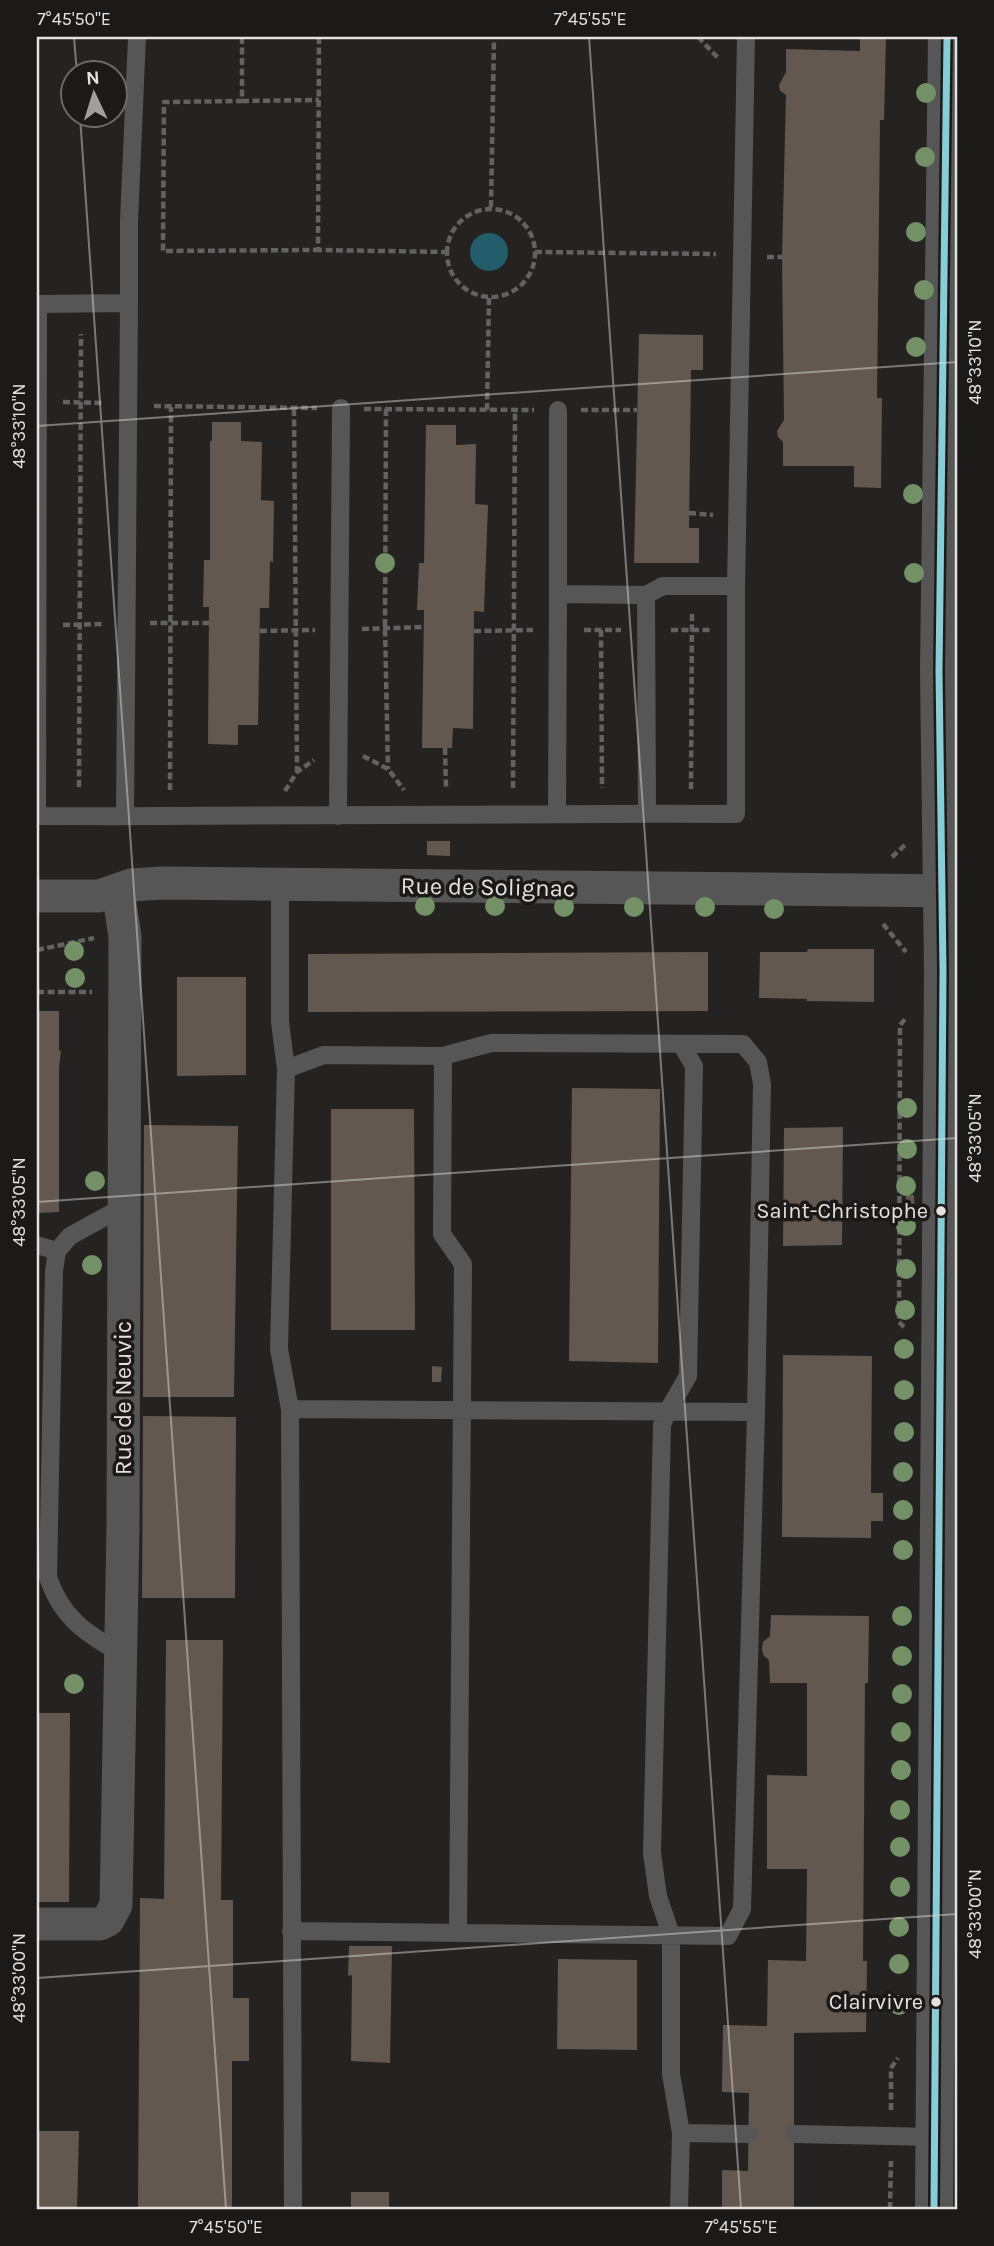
<svg xmlns="http://www.w3.org/2000/svg" width="994" height="2246" viewBox="0 0 994 2246" font-family="Karla,sans-serif">
  <style>
    .water { fill: #235c6a }
    .building { fill: #62584f }
    .lines { fill: none; stroke-linecap: round; stroke-linejoin: round }
    .path { stroke: #626262; stroke-width: 4.5; stroke-dasharray: 7 3.5; stroke-linecap: butt }
    .service { stroke: #565656; stroke-width: 18 }
    .minor { stroke: #565656; stroke-width: 33 }
    .tertiary { stroke: #565656; stroke-width: 38 }
    .bus-1-casing { stroke: #1c1a18; stroke-width: 12 }
    .bus-1 { stroke: #88cdd5; stroke-width: 7 }
    .tree { fill: #749066 }
    .ticks { fill: none; stroke: #e4e2e1; stroke-width: 2; stroke-opacity: 0.45 }
    .bus-dot { fill: #e4e2e1; stroke: #1c1a18; stroke-width: 2.5 }
    .labels { text-anchor: middle; dominant-baseline: central; stroke-width: 7; stroke-linejoin: round; paint-order: stroke }
    .bus-label { font-size: 22px; fill: #e4e2e1; stroke: #1c1a18; text-anchor: end }
    .street-label { font-size: 24px; fill: #e4e2e1; stroke: #1c1a18 }
    .neatline { fill: none; stroke: #e4e2e1; stroke-width: 2.5 }
    .ticks-label { font-size: 18px; text-anchor: middle; fill: #e4e2e1 }
  </style>
  <rect width="100%" height="100%" fill="#252322"/>
  <path class="water" d="M470 252a19 19 0 1 1 38 0a19 19 0 1 1-38 0Z"/>
  <path class="building" d="M867,37H886L884,120H880L877,398H882L881,488L854,487V466H783V442L778,437L777,431L784,420L782,257L786,95L780,91L779,85L786,72V49L860,51V39H867Z
    M639,334L703,335V370H691L689,528H699V563H634Z
    M212,422H241V441L262,442L261,500L274,501L273,562L270,561L269,608H260L258,725H238V745L208,744L209,607H203L204,560H210V441H212Z
    M426,425H456V445L476,444L475,504L488,505L484,612L474,611L473,729L453,728L452,748H422L424,610H417L419,563H424Z
    M427,841H450V856L427,855Z
    M808,949H874V1002L806,1001L807,999L759,998L760,952H807Z
    M708,952V1011L308,1012V954Z
    M177,977H246V1075L177,1076Z
    M37,1011H59V1050L61,1051L59,1067V1212L37,1213Z
    M572,1088L660,1089L658,1363L569,1361Z
    M331,1109H414L415,1330H331Z
    M144,1125L238,1126L234,1397H143Z
    M843,1127L842,1245L783,1246L784,1128Z
    M906,1195H914L915,1216H906Z
    M783,1355L872,1356L871,1493H883V1521H871V1538L782,1537Z
    M432,1366L442,1367L441,1382H432Z
    M143,1416L236,1417L235,1598H142Z
    M771,1615L869,1616L868,1683H865L863,1961H867L866,2032L794,2033V2209H722V2170L748,2171L749,2093L722,2092L723,2025L767,2026L768,1960L806,1961L807,1869H767V1775L807,1776V1683H770L769,1660L764,1656L762,1650L763,1642L770,1636Z
    M166,1640H223L221,1900H233V1998H249V2061H232V2209H138L140,1898L164,1899Z
    M37,1713H70L69,1902H37Z
    M349,1946H392L390,2063L351,2061L352,1975L348,1976Z
    M558,1959L637,1960V2050L557,2049Z
    M37,2131H79L77,2209H37Z
    M351,2192H389V2209H351Z"/>
  <g class="lines">
    <path class="path" d="M242,37V101L164,102L163,251L318,250
      M319,37L318,250L446,252
      M698,37L719,59
      M242,101L319,100
      M491,207L494,37
      M447 253a44 44 0 1 1 88 0a44 44 0 1 1-88 0Z
      M535,252L716,254
      M767,257H782
      M63,402L103,403
      M154,406L317,408
      M294,409L297,772
      M364,409L534,410
      M386,409L385,628L388,769
      M487,410L489,296
      M581,410H637
      M689,513L713,515
      M150,623H209
      M63,625L103,624
      M362,629L423,627
      M584,630H621
      M601,630L602,788
      M671,630H712
      M260,631L315,630
      M474,631L533,630
      M445,748L446,789
      M363,756L388,769L404,790
      M79,787L81,334
      M513,788L515,411
      M691,789L692,611
      M170,790L171,407
      M285,791L297,772L314,760
      M892,857L906,844
      M883,924L906,952
      M37,950L94,938
      M37,992H92
      M904,1327L899,1322L900,1025L906,1018
      M891,2110V2068L898,2058
      M890,2209L891,2161"/>
    <path class="service" d="M129,303V221L137,37
      M558,410V594
      M646,595L663,586H736
      M557,814L558,594L646,595L647,814
      M125,816L129,303L38,304L37,816C270,817 503,813 736,814V586L746,37
      M338,816L341,408
      M280,885V1022L286,1069L279,1349L290,1409L293,2209
      M443,1056L442,1234L463,1264L458,1933
      M286,1069L324,1055L443,1056L491,1043L743,1044L758,1062L762,1084L756,1412L742,1909L728,1936L291,1931
      M37,1245L57,1251
      M290,1409L756,1412
      M121,1653C86,1634 61,1617 48,1577L54,1271L57,1251L70,1236L123,1207
      M681,2133L748,2134
      M794,2134L935,2137
      M679,2209L681,2133L671,2074V1935L658,1896L652,1853L662,1425L667,1412L688,1376L694,1066L681,1044"/>
    <path class="minor" d="M37,896H99L131,885L163,883L957,891
      M37,1924H100L108,1920L116,1905L123,1526L125,937L118,890"/>
    <path class="tertiary" d="M934,2209L943,971L939,671L947,37"/>
    <defs>
      <path id="bus-1" d="M934,2209L943,971L939,671L947,37"/>
    </defs>
    <use href="#bus-1" class="bus-1-casing"/>
    <use href="#bus-1" class="bus-1"/>
  </g>
  <g class="tree">
    <circle cx="926" cy="93" r="10"/>
    <circle cx="925" cy="157" r="10"/>
    <circle cx="916" cy="232" r="10"/>
    <circle cx="924" cy="290" r="10"/>
    <circle cx="916" cy="347" r="10"/>
    <circle cx="913" cy="494" r="10"/>
    <circle cx="385" cy="563" r="10"/>
    <circle cx="914" cy="573" r="10"/>
    <circle cx="425" cy="906" r="10"/>
    <circle cx="495" cy="906" r="10"/>
    <circle cx="564" cy="907" r="10"/>
    <circle cx="634" cy="907" r="10"/>
    <circle cx="705" cy="907" r="10"/>
    <circle cx="774" cy="909" r="10"/>
    <circle cx="74" cy="951" r="10"/>
    <circle cx="75" cy="978" r="10"/>
    <circle cx="907" cy="1108" r="10"/>
    <circle cx="907" cy="1149" r="10"/>
    <circle cx="95" cy="1181" r="10"/>
    <circle cx="906" cy="1186" r="10"/>
    <circle cx="906" cy="1226" r="10"/>
    <circle cx="92" cy="1265" r="10"/>
    <circle cx="906" cy="1269" r="10"/>
    <circle cx="905" cy="1310" r="10"/>
    <circle cx="904" cy="1349" r="10"/>
    <circle cx="904" cy="1390" r="10"/>
    <circle cx="904" cy="1432" r="10"/>
    <circle cx="903" cy="1472" r="10"/>
    <circle cx="903" cy="1510" r="10"/>
    <circle cx="903" cy="1550" r="10"/>
    <circle cx="902" cy="1616" r="10"/>
    <circle cx="902" cy="1656" r="10"/>
    <circle cx="74" cy="1684" r="10"/>
    <circle cx="902" cy="1694" r="10"/>
    <circle cx="901" cy="1732" r="10"/>
    <circle cx="901" cy="1770" r="10"/>
    <circle cx="900" cy="1810" r="10"/>
    <circle cx="900" cy="1847" r="10"/>
    <circle cx="900" cy="1887" r="10"/>
    <circle cx="899" cy="1927" r="10"/>
    <circle cx="899" cy="1964" r="10"/>
    <circle cx="899" cy="2005" r="10"/>
  </g>
  <path class="ticks" d="M74,37L77,74M589,37L741,2209M80,116L226,2209M37,426L957,362M37,1202L957,1138M37,1978L957,1914"/>
  <g class="bus-dot">
    <circle cx="941" cy="1211" r="6"/>
    <circle cx="936" cy="2002" r="6"/>
  </g>
  <g class="labels">
    <g class="bus-label">
      <text x="928" y="1211">Saint-Christophe</text>
      <text x="923" y="2002">Clairvivre</text>
    </g>
    <g class="street-label">
      <text transform="translate(488 887) rotate(1)">Rue de Solignac</text>
      <text transform="translate(123 1398) rotate(-90)">Rue de Neuvic</text>
    </g>
  </g>
  <rect width="994" height="2246" fill="none" stroke="#1c1a18" stroke-width="77"/>
  <g transform="translate(94 94) rotate(356)"><circle r="33" fill="#1c1a18" stroke="#6c6a68" stroke-width="2"/>
  <path d="M0-5L12 26L0 18L-12 26Z" fill="#a19f9e"/>
  <text y="-10" font-size="19" font-weight="bold" text-anchor="middle" fill="#e4e2e1">N</text>
  </g>
  <rect x="38" y="38" width="918" height="2170" class="neatline"/>
  <g class="ticks-label">
    <text x="74" y="25">7°45'50"E</text>
    <text x="590" y="25">7°45'55"E</text>
    <text transform="translate(975 362) rotate(-90)" y="6">48°33'10"N</text>
    <text transform="translate(19 426) rotate(-90)" y="6">48°33'10"N</text>
    <text transform="translate(975 1138) rotate(-90)" y="6">48°33'05"N</text>
    <text transform="translate(19 1202) rotate(-90)" y="6">48°33'05"N</text>
    <text transform="translate(975 1914) rotate(-90)" y="6">48°33'00"N</text>
    <text transform="translate(19 1978) rotate(-90)" y="6">48°33'00"N</text>
    <text x="226" y="2233">7°45'50"E</text>
    <text x="741" y="2233">7°45'55"E</text>
  </g>
</svg>
